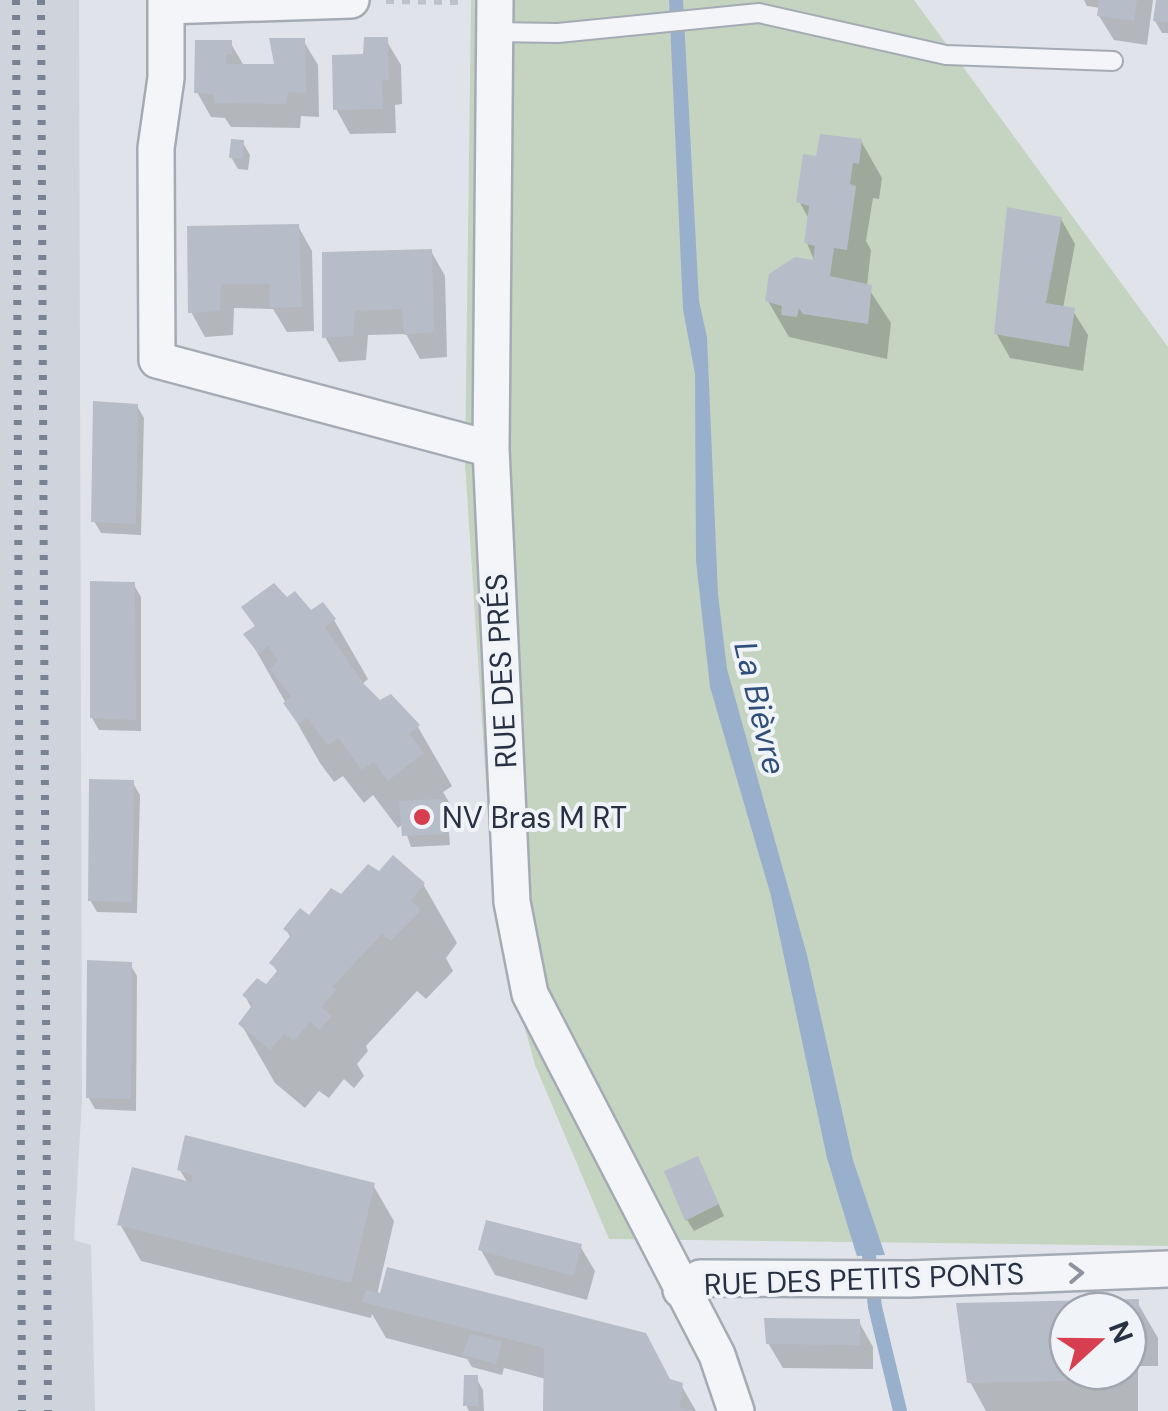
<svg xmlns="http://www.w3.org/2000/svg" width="1168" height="1411" viewBox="0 0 1168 1411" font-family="'DM Sans',sans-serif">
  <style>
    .built { fill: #ced3dc }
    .green { fill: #c5d4c1 }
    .water { fill: #99b0cc }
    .shadow { fill: #0003; fill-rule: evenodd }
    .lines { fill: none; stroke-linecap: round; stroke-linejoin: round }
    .stream { stroke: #99b0cc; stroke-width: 14 }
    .building { fill: #b7bdc8 }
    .lane-casing { stroke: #a5abb5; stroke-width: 22 }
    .street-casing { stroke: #a5abb5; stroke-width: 40 }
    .path { stroke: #bec2c9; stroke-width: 6; stroke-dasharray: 8 8; stroke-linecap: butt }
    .lane { stroke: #f3f5f8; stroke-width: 18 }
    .street { stroke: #f3f5f8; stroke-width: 35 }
    .rail { stroke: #798295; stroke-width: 8; stroke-dasharray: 5 10; stroke-linecap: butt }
    .oneway { stroke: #8e939e }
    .poi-dot { fill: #d73e50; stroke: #f0f3f7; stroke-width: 4 }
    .labels { text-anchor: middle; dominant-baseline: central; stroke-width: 8; stroke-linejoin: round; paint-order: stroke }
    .street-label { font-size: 30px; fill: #283143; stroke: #f0f3f7 }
    .poi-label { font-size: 30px; fill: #283143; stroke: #f0f3f7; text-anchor: start }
    .water-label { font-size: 32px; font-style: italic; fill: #2f4e79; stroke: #f0f3f7 }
  </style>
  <rect width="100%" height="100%" fill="#e0e4ea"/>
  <path class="built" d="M0,0H79L82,1099L74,1240L91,1245L95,1411H0Z"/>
  <path class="green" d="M471,0H914L1168,347V1246L609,1239L535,1065L495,919L465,464Z"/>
  <path class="water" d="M669,0H683L699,301L707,337L718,594L727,669L807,955L853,1160L885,1255L857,1256L855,1250L827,1158L771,896L710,687L696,561L695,374L683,309Z"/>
  <path class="shadow" d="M1084,0H1153L1147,45L1114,40L1099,16L1100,8L1087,6Z
    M1159,0H1168V33H1162L1155,21Z
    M303,40L318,65L319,117L301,116L300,128L231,127L225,118L211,117L197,92L230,42L244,66H277Z
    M386,40L401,65L402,104L395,105L396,133L350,134L336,109L366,57Z
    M861,141L882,178L879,199L873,198L866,241L871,250L867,286L891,323L887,359L789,337L768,301L815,263L807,243L810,221L799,201L814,159Z
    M243,143L250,155L248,170L238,169L231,157Z
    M1061,219L1075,244L1063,308L1073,311L1088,335L1083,371L1010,358L996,333Z
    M298,226L312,251L314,331L287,332L273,309L234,308L233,335L205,337L191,312L189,229Z
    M431,251L445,276L447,357L420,359L406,334L368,335L366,360L339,362L325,337L324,254Z
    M137,406L144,418L141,535L101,533L94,521Z
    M134,585L141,597V731L99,730L92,718Z
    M286,600L334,620L368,679L361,685L380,703L390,697L418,727L452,786L443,792L456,814L448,820L450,845L411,847L403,824L398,828L373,795L364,803L343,776L334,782L320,763L247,635L256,628L244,608Z
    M133,783L140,795L137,913L97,912L90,900Z
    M379,875L423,884L457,943L446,958L453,971L426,999L417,991L366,1046L368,1051L357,1064L364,1076L354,1088L344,1079L329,1098L319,1091L305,1108L275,1083L241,1024L252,1009L245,996L266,987L278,973L272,963L291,939L286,929Z
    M130,964L137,976L136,1111L95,1109L88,1097Z
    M179,1169L373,1185L394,1221L377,1295L681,1385L696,1411H545L546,1379L504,1368L502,1375L472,1367L467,1359L386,1338L372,1314L371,1318L141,1261L120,1224L188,1183Z
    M704,1171L724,1216L694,1231L687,1220Z
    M580,1246L595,1271L587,1300L495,1275L481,1250Z
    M1137,1302L1158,1338V1366H1138V1411H986L970,1382L959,1305ZM1068,1311H1128V1371H1068Z
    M859,1322L873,1347V1369L783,1368L768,1343Z
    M476,1378L483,1390L484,1411H469L466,1405Z"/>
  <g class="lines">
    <path class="stream" d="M867,1239L875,1307L900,1411"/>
  </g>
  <path class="building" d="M1099,0H1137L1134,21L1097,16Z
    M1156,0H1168V23L1153,21Z
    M364,37H388L389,80L382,81L383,109L333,110L332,55L363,54Z
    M269,38H305L306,93L288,92L286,104L214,103V94L194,93L195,40H232V54H226V64H274Z
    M820,134L862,139L859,164L853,163L850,184L856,186L847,250L834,248L830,276L872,285L868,324L803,314L799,308L797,317L781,315L782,306L765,301L769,274L795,257L813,260L815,246L804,243L809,206L796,202L803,154L816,156Z
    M231,139L244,140L243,159L229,158Z
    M1007,207L1062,217L1046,303L1075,308L1069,347L994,334Z
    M299,224L302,307L270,308L269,284H221L220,311L188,313L187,226Z
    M432,249L434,332L404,335L402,309L355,311L353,336L322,338V252Z
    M93,401L138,404L136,524L91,522Z
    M90,581L135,582L136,720L90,718Z
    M274,583L287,597L295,591L311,610L323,602L336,619L325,627L363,683L380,700L391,694L420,725L409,734L424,753L388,781L374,762L362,770L338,738L328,745L307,718L298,724L283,703L291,697L270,669L278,661L268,646L259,654L243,634L255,626L241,607Z
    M89,779L134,780L132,902L88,901Z
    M442,799L444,834L402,836L399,801Z
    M393,855L425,883L411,901L421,910L391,941L382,934L332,987L336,990L321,1007L332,1016L319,1030L310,1022L294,1041L284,1034L270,1050L238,1024L253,1004L242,995L257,978L266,984L278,970L269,963L291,935L283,929L300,908L309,915L331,888L341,894L368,864L379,871Z
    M87,960L132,962L131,1099L86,1098Z
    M185,1135L375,1183L351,1283L117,1225L132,1167L191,1182L192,1175L177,1170Z
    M698,1156L719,1204L685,1221L664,1171Z
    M486,1220L582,1244L574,1276L478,1250Z
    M387,1267L646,1333L670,1379L683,1383L680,1407L693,1411H543L544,1348L362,1302L366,1290L380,1293Z
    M1139,1299L1138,1331H1128V1311H1068V1371H1119V1380L967,1383L956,1303Z
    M764,1318L860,1319V1345L766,1344Z
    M470,1334L502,1342L496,1364L462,1355Z
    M464,1375H478V1406H463Z"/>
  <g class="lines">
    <defs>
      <path id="lane" d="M496,32L558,33L759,13L946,55L1113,61"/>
      <path id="street" d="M166,0V78L156,148L157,360L491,449
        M495,0L491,449L512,902L530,994L717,1355L736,1411
        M166,6L351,0
        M681,1290L700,1278L909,1279L1168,1269"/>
    </defs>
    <use href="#lane" class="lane-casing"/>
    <use href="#street" class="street-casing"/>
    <path class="path" d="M386,1L458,2"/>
    <use href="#lane" class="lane"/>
    <use href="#street" class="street"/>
    <path class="rail" d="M16,0L22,1411
      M41,0L48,1411"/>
  </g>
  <defs><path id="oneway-chevron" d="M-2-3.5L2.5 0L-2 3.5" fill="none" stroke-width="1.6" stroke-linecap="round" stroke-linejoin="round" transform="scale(2.5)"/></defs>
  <use class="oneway" href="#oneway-chevron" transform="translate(1076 1273) rotate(-2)"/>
  <circle class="poi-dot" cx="422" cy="817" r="10"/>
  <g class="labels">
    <g class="street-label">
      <text transform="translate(501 671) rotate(-93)">RUE DES PRÉS</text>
      <text transform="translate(864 1279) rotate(-2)">RUE DES PETITS PONTS</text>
    </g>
    <g class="poi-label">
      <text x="442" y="817">NV Bras M RT</text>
    </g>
    <g class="water-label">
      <text transform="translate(760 708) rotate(77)">La Bièvre</text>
    </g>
  </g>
  <g transform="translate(1098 1341) rotate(69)"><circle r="48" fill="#f0f3f7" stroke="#a0a5af" stroke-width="2.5"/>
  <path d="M0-8L18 38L0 25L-18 38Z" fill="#d73e50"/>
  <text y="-15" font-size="28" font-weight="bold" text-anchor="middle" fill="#283143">N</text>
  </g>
</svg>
